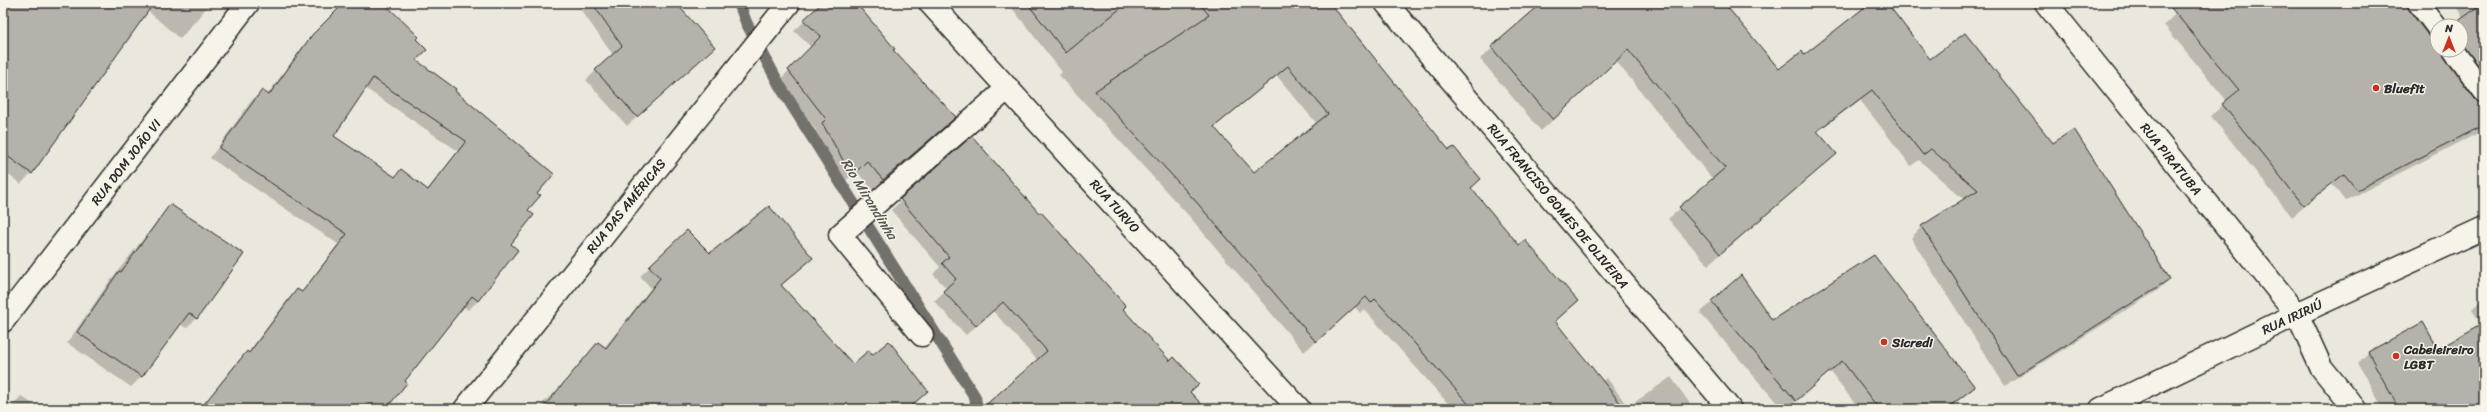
<svg xmlns="http://www.w3.org/2000/svg" width="2487" height="412" viewBox="0 0 2487 412" font-family="Sriracha,sans-serif">
  <style>
    .shadow { fill: #0003; fill-rule: evenodd }
    .lines { fill: none; stroke-linecap: round; stroke-linejoin: round }
    .stream { stroke: #72716c; stroke-width: 12 }
    .building { fill: #b5b2ab; stroke: #2b2b2b; fill-rule: evenodd }
    .service-casing { stroke: #2b2b2b; stroke-width: 23 }
    .minor-casing { stroke: #2b2b2b; stroke-width: 25 }
    .secondary-casing { stroke: #2b2b2b; stroke-width: 25 }
    .primary-casing { stroke: #2b2b2b; stroke-width: 25 }
    .service { stroke: #f7f3e8; stroke-width: 20 }
    .minor { stroke: #f7f3e8; stroke-width: 22 }
    .secondary { stroke: #f7f3e8; stroke-width: 22 }
    .primary { stroke: #f7f3e8; stroke-width: 22 }
    .poi-dot { fill: #c8321e; stroke: #f7f3e8; stroke-width: 1.5 }
    .labels { text-anchor: middle; dominant-baseline: central; stroke-width: 3; stroke-linejoin: round; paint-order: stroke }
    .poi-label { font-size: 13px; font-weight: bold; fill: #2b2b2b; stroke: #f7f3e8; text-anchor: start }
    .street-label { font-size: 13px; fill: #2b2b2b; stroke: #f7f3e8 }
    .water-label { font-size: 14px; font-style: italic; fill: #555451; stroke: #f7f3e8 }
  </style>
  <rect width="100%" height="100%" fill="#ebe7dd"/>
  <filter id="ink" filterUnits="userSpaceOnUse"><feTurbulence type="fractalNoise" baseFrequency=".025" numOctaves="2"/><feDisplacementMap in="SourceGraphic" scale="8" xChannelSelector="R" yChannelSelector="G"/><feConvolveMatrix kernelMatrix="1 2 1 2 8 2 1 2 1" color-interpolation-filters="sRGB"/></filter>
  <g filter="url(#ink)">
    <path class="shadow" d="M3,3H205L208,6L180,39L148,11L31,173L21,184L6,173L3,177Z
      M345,3H382L418,37L416,39L415,60L454,91L536,194L478,301L468,310L463,306L403,381L386,409H200L237,362L248,353L288,299L297,290L301,293L338,244L210,158L252,100L262,91L267,95L303,46ZM365,88L458,151L427,190L401,171L394,178L332,136Z
      M576,3H675L704,56L627,126L586,80L613,55Z
      M824,3H837L892,50L954,117L873,190L856,171L841,185L812,134L816,130L779,81L811,47L794,31Z
      M1008,3H1320L1519,247L1577,301L1555,322L1602,381L1607,378L1628,407L1671,377L1694,409H1453L1364,309L1360,313L1355,307L1304,352L1189,216L1059,75L1062,72ZM1277,76L1317,124L1254,173L1213,128Z
      M1544,3H1723L1779,71L1804,57L1872,3H1886L1930,61L2053,144L2169,279L2157,291L2005,386L1911,238L1922,226L1964,200L1919,160L1911,166L1860,100L1817,132L1836,154L1708,265L1668,219L1713,180L1616,61L1541,131L1480,59Z
      M2180,3H2407L2408,10L2427,36L2437,40V50H2442L2443,57L2474,100L2484,104V130L2345,201L2332,184L2292,217L2211,116L2227,101L2164,25L2176,13Z
      M2454,3H2484V53Z
      M972,137L1122,309L1204,409H984L1038,361L993,311L966,335L934,301L947,289L933,274L940,267L891,210Z
      M170,205L197,318L186,328L180,324L142,376L131,387L67,343L109,282Z
      M710,255L812,258L780,286L853,366L908,409H537L550,396L551,397L598,343L604,348L651,288L640,276L650,267Z
      M1741,276L1771,321L1974,387L1949,409H1859L1830,371L1787,409H1782L1700,313Z
      M2483,298L2484,409H2383L2358,363L2368,353L2422,323L2438,350L2481,325L2472,309Z
      M21,396L40,409H9Z"/>
    <g class="lines">
      <path class="stream" d="M739,3L746,22L780,86L975,397L977,409"/>
    </g>
    <path class="building" d="M3,3H154L32,174L3,153Z
      M344,3H384L419,37L416,39L427,50L416,60L456,89L455,91L554,174L537,194L541,195L528,210L534,215L511,244L518,250L478,301L472,296L405,381L407,383L386,409H200L247,351L249,353L297,289L302,292L347,234L219,148L262,90L269,95L312,35ZM373,78L466,141L428,190L401,169L395,177L334,136Z
      M592,3H676L715,47L637,117L595,70L622,46Z
      M822,3H856L895,49L893,50L956,117L883,180L867,161L852,176L822,123L826,119L788,70L821,36L803,20Z
      M1027,3H1127L1066,53Z
      M1199,3H1330L1449,150L1454,147L1481,179L1471,188L1519,245L1525,240L1578,301L1555,321L1625,409H1473L1375,299L1371,303L1366,297L1316,342L1199,205L1095,91L1209,15ZM1288,66L1328,114L1254,172L1214,127Z
      M1542,3H1724L1779,69L1802,51L1804,55L1870,3H1887L1930,59L1965,33L2053,143L2074,129L2170,279L2017,376L1921,226L1978,190L1931,149L1923,155L1872,90L1817,131L1837,154L1720,254L1679,207L1725,168L1628,50L1553,120L1491,47Z
      M2167,3H2407L2409,10L2428,35L2437,39V50H2442L2444,57L2475,99L2484,103V125L2357,190L2344,174L2304,206L2222,104L2239,90Z
      M2484,3V73L2461,42V26H2451Z
      M972,136L1039,213L1041,212L1126,306L1123,309L1170,361L1174,357L1199,384L1190,392L1206,409H981L1047,351L1003,302L976,326L943,291L956,279L942,263L949,257L900,199Z
      M170,204L244,254L197,319L189,313L142,377L77,332L119,271L121,272Z
      M769,206L813,258L781,285L853,364L869,350L872,355L889,341L928,391L908,409H542L598,342L606,348L660,278L649,266L687,230L710,253Z
      M1874,255L1975,387L1946,409H1879L1842,361L1796,401L1711,301L1741,275L1772,320Z
      M2423,322L2438,349L2484,323V409H2399L2368,352Z"/>
    <g class="lines">
      <defs>
        <path id="service" d="M2418,3L2437,28
          M2453,50L2484,92"/>
        <path id="minor" d="M930,3L1299,409
          M1386,3L1730,409
          M3,321L248,3
          M922,335L840,235L1008,88
          M465,409L789,3"/>
        <path id="secondary" d="M2046,3L2297,314L2321,367L2355,409"/>
        <path id="primary" d="M2101,409L2297,314L2484,228"/>
      </defs>
      <use href="#service" class="service-casing"/>
      <use href="#minor" class="minor-casing"/>
      <use href="#secondary" class="secondary-casing"/>
      <use href="#primary" class="primary-casing"/>
      <use href="#service" class="service"/>
      <use href="#minor" class="minor"/>
      <use href="#secondary" class="secondary"/>
      <use href="#primary" class="primary"/>
    </g>
  </g>
  <g class="poi-dot">
    <circle cx="2376" cy="88" r="4"/>
    <circle cx="1884" cy="342" r="4"/>
    <circle cx="2396" cy="356" r="4"/>
  </g>
  <g class="labels">
    <g class="poi-label">
      <text x="2384" y="88">Bluefit</text>
      <text x="1892" y="342">Sicredi</text>
      <text x="2404" y="349">Cabeleireiro<tspan x="2404" dy="15">LGBT</tspan></text>
    </g>
    <g class="street-label">
      <text transform="translate(2171 159) rotate(51)">RUA PIRATUBA</text>
      <text transform="translate(126 162) rotate(-52)">RUA DOM JOÃO VI</text>
      <text transform="translate(626 206) rotate(-51)">RUA DAS AMÉRICAS</text>
      <text transform="translate(1115 206) rotate(48)">RUA TURVO</text>
      <text transform="translate(1558 206) rotate(50)">RUA FRANCISO GOMES DE OLIVEIRA</text>
      <text transform="translate(2292 317) rotate(-25)">RUA IRIRIÚ</text>
    </g>
    <g class="water-label">
      <text transform="translate(869 199) rotate(58)">Rio Mirandinha</text>
    </g>
  </g>
  <rect width="2487" height="412" fill="none" stroke="#f7f3e8" stroke-width="16"/>
  <rect x="8" y="8" width="2471" height="396" fill="none" stroke="#2b2b2b" stroke-width="1.5" filter="url(#ink)"/>
  <g transform="translate(2449 38)"><circle r="19" fill="#f7f3e8" stroke="#a5a39c"/>
  <path d="M0-3L7 15L0 10L-7 15Z" fill="#c8321e"/>
  <text y="-6" font-size="11" font-weight="bold" text-anchor="middle" fill="#2b2b2b">N</text>
  </g>
</svg>
